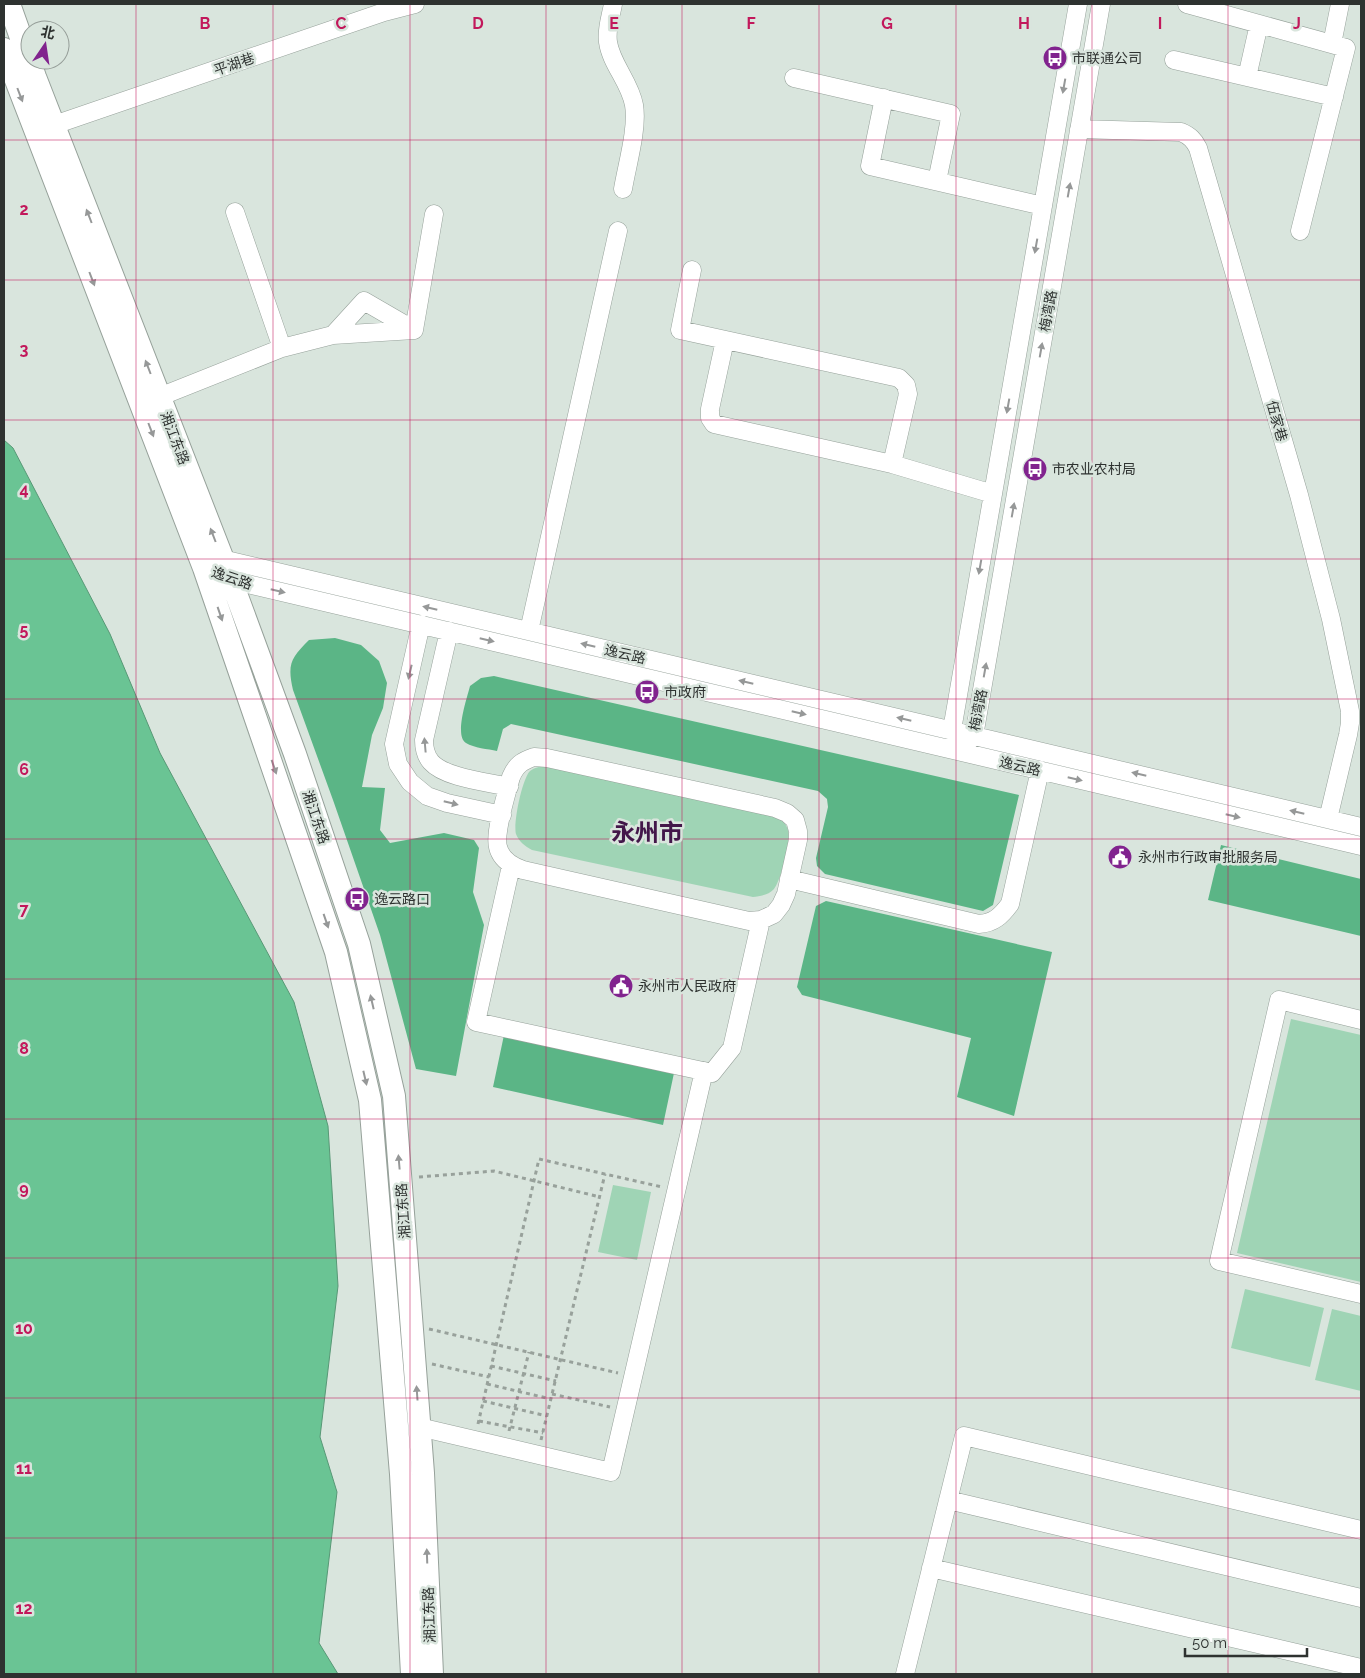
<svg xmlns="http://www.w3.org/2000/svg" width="1365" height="1678" viewBox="0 0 1365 1678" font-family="Raleway,'Noto Sans SC',sans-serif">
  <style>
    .green { fill: #9fd4b5 }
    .forest { fill: #5bb586 }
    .water { fill: #6ac494; stroke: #589876 }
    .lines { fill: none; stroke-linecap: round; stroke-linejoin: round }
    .minor-casing { stroke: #96a19a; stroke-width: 19 }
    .major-casing { stroke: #96a19a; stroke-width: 24 }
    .path { stroke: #98a19b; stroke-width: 3; stroke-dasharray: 4 4; stroke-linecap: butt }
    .minor { stroke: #fff; stroke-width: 18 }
    .major { stroke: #fff; stroke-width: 22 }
    .oneway { fill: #969898 }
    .grid { fill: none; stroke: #c2185b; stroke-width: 1; stroke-opacity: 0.55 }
    .labels { text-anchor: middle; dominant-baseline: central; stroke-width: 5; stroke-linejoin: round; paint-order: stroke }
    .poi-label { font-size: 14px; fill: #2e3230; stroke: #d9e5dd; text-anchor: start }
    .street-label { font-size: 14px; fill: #2e3230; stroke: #d9e5dd }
    .town-label { font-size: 24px; font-weight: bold; fill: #43174a; stroke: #d9e5dd }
    .grid-label { font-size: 16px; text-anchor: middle; font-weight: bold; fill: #c2185b; stroke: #d9e5dd; stroke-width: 5; stroke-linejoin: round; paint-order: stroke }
  </style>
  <rect width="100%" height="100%" fill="#d9e5dd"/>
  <path class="green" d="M548,766L775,816C781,819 786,823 788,830C791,839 781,881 774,889C769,895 760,896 753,897L532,850C525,846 519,842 516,834C513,824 522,779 530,771C535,767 542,766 548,766Z
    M1291,1019L1361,1035V1282L1237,1253Z
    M613,1185L651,1192L637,1260L598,1252Z
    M1245,1289L1324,1308L1310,1367L1231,1348Z
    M1332,1309L1361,1316V1391L1315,1380Z"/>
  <path class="forest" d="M335,638L361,645L379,661L387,683L383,708L372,735L362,787L385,788L380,830L390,843L444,833L474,840L479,848L473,892L484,925L456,1076L416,1069L380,935L333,800L293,690C287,664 291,658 309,640Z
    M494,676L1019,795L993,905L983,911L825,874L817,866L816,858L828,807L827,799L818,791L511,724L503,729L497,751C488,749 474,748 466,743C454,736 467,698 470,686L481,678Z
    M1221,845L1361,879V936L1208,900Z
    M826,901L1052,952L1014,1116L957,1097L971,1038L802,995L797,987L816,906Z
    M504,1035L674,1073L663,1125L493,1087Z"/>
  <path class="water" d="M4,440L13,448L110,634L160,753L294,1002L328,1126L338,1286L320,1437L337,1492L319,1643L338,1674H4Z"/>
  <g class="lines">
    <defs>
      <path id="minor" d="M613,4C611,16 606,29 608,42C611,64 630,82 634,105C638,128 627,165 623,189
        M1187,4L1346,48L1300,231
        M1332,44L1340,4
        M1174,60L1334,97
        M1247,77L1259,24
        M794,78L951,114L937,181
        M884,98L870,166L1043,206
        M54,125L384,12L415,4
        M1079,129L1181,132C1190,136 1194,140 1198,148L1299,495L1331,619L1350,711V723L1348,735L1328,819
        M692,270L680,330L899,378L906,385L908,394L892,464
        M333,335L414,330
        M725,340L710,409V418L714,424L892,464L993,494
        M282,348L333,335L364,301L414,330L434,214
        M159,397L282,348L235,212
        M213,563L222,559L1361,827
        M221,576L231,580L1361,846
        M421,624L394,744L398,764L410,782L427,796L447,803L502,815
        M449,631L424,740C424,748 425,755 431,762C445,778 488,782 509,787
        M529,631L618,231
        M956,741L952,730L1078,4
        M966,744L974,736L1101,4
        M534,757L547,758L775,808L787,813L795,820L798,831V840L786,894L781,905L774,914L761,920L749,921L523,870C512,866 501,860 498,847C494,833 507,792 511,777C516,765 522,761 534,757Z
        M511,866L476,1022L712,1073L732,1048L761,920
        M789,879L979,924C994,923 1001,916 1010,904L1040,770
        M1361,1020L1279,1000L1219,1261L1361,1294
        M419,1427L611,1472L704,1071
        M948,1500L1361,1598
        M931,1568L1361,1668
        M905,1674L964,1436L1361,1530"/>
      <path id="major" d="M9,4L35,77L231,580L295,754L359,944L394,1096L423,1473L432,1674
        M4,49L204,568L336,952L370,1100L401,1474L412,1674"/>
    </defs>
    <use href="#minor" class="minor-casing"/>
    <use href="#major" class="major-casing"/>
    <path class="path" d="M419,1177L494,1171L600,1197
      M429,1329L618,1373
      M432,1364L489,1377
      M491,1366L556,1381
      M487,1384L551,1399
      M552,1394L610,1407
      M483,1401L547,1416
      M479,1421L543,1433
      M478,1424L539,1159L662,1187
      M509,1431L529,1352
      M541,1440L605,1174"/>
    <use href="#minor" class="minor"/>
    <use href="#major" class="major"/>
  </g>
  <defs><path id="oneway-solid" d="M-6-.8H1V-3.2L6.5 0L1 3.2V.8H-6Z" transform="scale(1.25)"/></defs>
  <g class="oneway">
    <use href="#oneway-solid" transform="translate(1064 86) rotate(100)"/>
    <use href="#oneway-solid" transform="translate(20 95) rotate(69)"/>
    <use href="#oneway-solid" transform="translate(1069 190) rotate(-80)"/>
    <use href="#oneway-solid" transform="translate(89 216) rotate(-111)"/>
    <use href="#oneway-solid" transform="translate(1036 246) rotate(100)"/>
    <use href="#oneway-solid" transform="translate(92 279) rotate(69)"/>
    <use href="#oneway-solid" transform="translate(1041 350) rotate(-80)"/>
    <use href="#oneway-solid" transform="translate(148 367) rotate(-111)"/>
    <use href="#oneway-solid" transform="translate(1008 406) rotate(100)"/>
    <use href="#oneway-solid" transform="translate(151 430) rotate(69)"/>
    <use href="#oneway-solid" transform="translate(1013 510) rotate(-80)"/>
    <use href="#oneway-solid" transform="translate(213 535) rotate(-111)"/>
    <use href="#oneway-solid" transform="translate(980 567) rotate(100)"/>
    <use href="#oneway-solid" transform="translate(278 591) rotate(13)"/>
    <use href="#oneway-solid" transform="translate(430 608) rotate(-167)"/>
    <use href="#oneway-solid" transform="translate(220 614) rotate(71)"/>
    <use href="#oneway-solid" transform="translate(487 640) rotate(13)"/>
    <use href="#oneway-solid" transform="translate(588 645) rotate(-167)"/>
    <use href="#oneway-solid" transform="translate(985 670) rotate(-80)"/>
    <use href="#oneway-solid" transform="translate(410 672) rotate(103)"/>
    <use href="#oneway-solid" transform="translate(746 682) rotate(-167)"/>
    <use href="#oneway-solid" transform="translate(799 713) rotate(13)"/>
    <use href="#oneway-solid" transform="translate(904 719) rotate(-167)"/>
    <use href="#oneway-solid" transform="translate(425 745) rotate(-95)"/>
    <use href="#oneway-solid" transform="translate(274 767) rotate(71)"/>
    <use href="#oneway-solid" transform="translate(1139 774) rotate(-167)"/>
    <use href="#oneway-solid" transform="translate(1075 779) rotate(13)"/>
    <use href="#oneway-solid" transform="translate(451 803) rotate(14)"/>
    <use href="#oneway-solid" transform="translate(1297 812) rotate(-167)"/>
    <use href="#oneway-solid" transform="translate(1233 816) rotate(13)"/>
    <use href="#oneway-solid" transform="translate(326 921) rotate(71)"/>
    <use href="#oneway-solid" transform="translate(372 1002) rotate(-103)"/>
    <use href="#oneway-solid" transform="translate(365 1078) rotate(77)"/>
    <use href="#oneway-solid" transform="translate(399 1162) rotate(-95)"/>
    <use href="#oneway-solid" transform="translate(417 1393) rotate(-94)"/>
    <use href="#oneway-solid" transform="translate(427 1556) rotate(-92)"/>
  </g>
  <path class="grid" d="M136,4V1674M273,4V1674M410,4V1674M546,4V1674M682,4V1674M819,4V1674M956,4V1674M1092,4V1674M1228,4V1674M4,140H1361M4,280H1361M4,420H1361M4,559H1361M4,699H1361M4,839H1361M4,979H1361M4,1119H1361M4,1258H1361M4,1398H1361M4,1538H1361"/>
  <defs>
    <symbol id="bus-disc" viewBox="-11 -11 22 22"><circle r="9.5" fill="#81238e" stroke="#d9e5dd"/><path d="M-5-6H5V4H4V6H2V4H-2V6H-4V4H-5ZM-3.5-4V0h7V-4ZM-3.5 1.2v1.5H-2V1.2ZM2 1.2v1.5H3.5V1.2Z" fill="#fff"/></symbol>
    <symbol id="civic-disc" viewBox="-11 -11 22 22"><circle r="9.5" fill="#81238e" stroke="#d9e5dd"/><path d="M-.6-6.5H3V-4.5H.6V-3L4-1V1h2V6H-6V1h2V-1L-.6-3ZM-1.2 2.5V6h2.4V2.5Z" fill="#fff"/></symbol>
  </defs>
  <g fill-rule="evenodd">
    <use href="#bus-disc" x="1041" y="44" width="28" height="28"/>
    <use href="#bus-disc" x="1021" y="455" width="28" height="28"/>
    <use href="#bus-disc" x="633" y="678" width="28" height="28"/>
    <use href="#civic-disc" x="1106" y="843" width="28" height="28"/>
    <use href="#bus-disc" x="343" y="885" width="28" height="28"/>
    <use href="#civic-disc" x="607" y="972" width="28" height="28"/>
  </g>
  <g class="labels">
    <g class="poi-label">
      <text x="1072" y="58">市联通公司</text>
      <text x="1052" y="469">市农业农村局</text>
      <text x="664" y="692">市政府</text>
      <text x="1138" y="857">永州市行政审批服务局</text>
      <text x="374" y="899">逸云路口</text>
      <text x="638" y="986">永州市人民政府</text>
    </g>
    <g class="street-label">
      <text transform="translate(234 64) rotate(-19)">平湖巷</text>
      <text transform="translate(1048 311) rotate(-80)">梅湾路</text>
      <text transform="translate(1277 421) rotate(74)">伍家巷</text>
      <text transform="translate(175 438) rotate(69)">湘江东路</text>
      <text transform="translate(232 578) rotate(19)">逸云路</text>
      <text transform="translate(625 654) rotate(13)">逸云路</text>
      <text transform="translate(978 710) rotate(-79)">梅湾路</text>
      <text transform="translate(1020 766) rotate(13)">逸云路</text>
      <text transform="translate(316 817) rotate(71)">湘江东路</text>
      <text transform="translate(403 1211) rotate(-94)">湘江东路</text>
      <text transform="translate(429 1615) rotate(-92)">湘江东路</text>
    </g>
    <g class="town-label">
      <text x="647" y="832">永州市</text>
    </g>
  </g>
  <g class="grid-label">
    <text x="205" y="29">B</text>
    <text x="341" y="29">C</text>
    <text x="478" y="29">D</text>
    <text x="614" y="29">E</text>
    <text x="751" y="29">F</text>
    <text x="887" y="29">G</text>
    <text x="1024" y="29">H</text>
    <text x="1160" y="29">I</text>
    <text x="1297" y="29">J</text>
    <text x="24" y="215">2</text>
    <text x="24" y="355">3</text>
    <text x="24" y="495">4</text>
    <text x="24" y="635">5</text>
    <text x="24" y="775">6</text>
    <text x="24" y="915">7</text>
    <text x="24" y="1054">8</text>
    <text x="24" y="1194">9</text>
    <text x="24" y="1334">10</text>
    <text x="24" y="1474">11</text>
    <text x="24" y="1614">12</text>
  </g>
  <rect width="1365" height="1678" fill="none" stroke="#2e3230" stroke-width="10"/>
  <g transform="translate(45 45) rotate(13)"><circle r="24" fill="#d9e5dd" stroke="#959d98"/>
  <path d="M0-4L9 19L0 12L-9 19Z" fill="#81238e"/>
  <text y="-8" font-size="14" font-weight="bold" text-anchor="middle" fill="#2e3230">北</text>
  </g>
  <path d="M1185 1648v8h122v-8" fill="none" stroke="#2e3230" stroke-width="2.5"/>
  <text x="1192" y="1648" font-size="15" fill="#2e3230" stroke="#d9e5dd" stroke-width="4" paint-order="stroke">50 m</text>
</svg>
